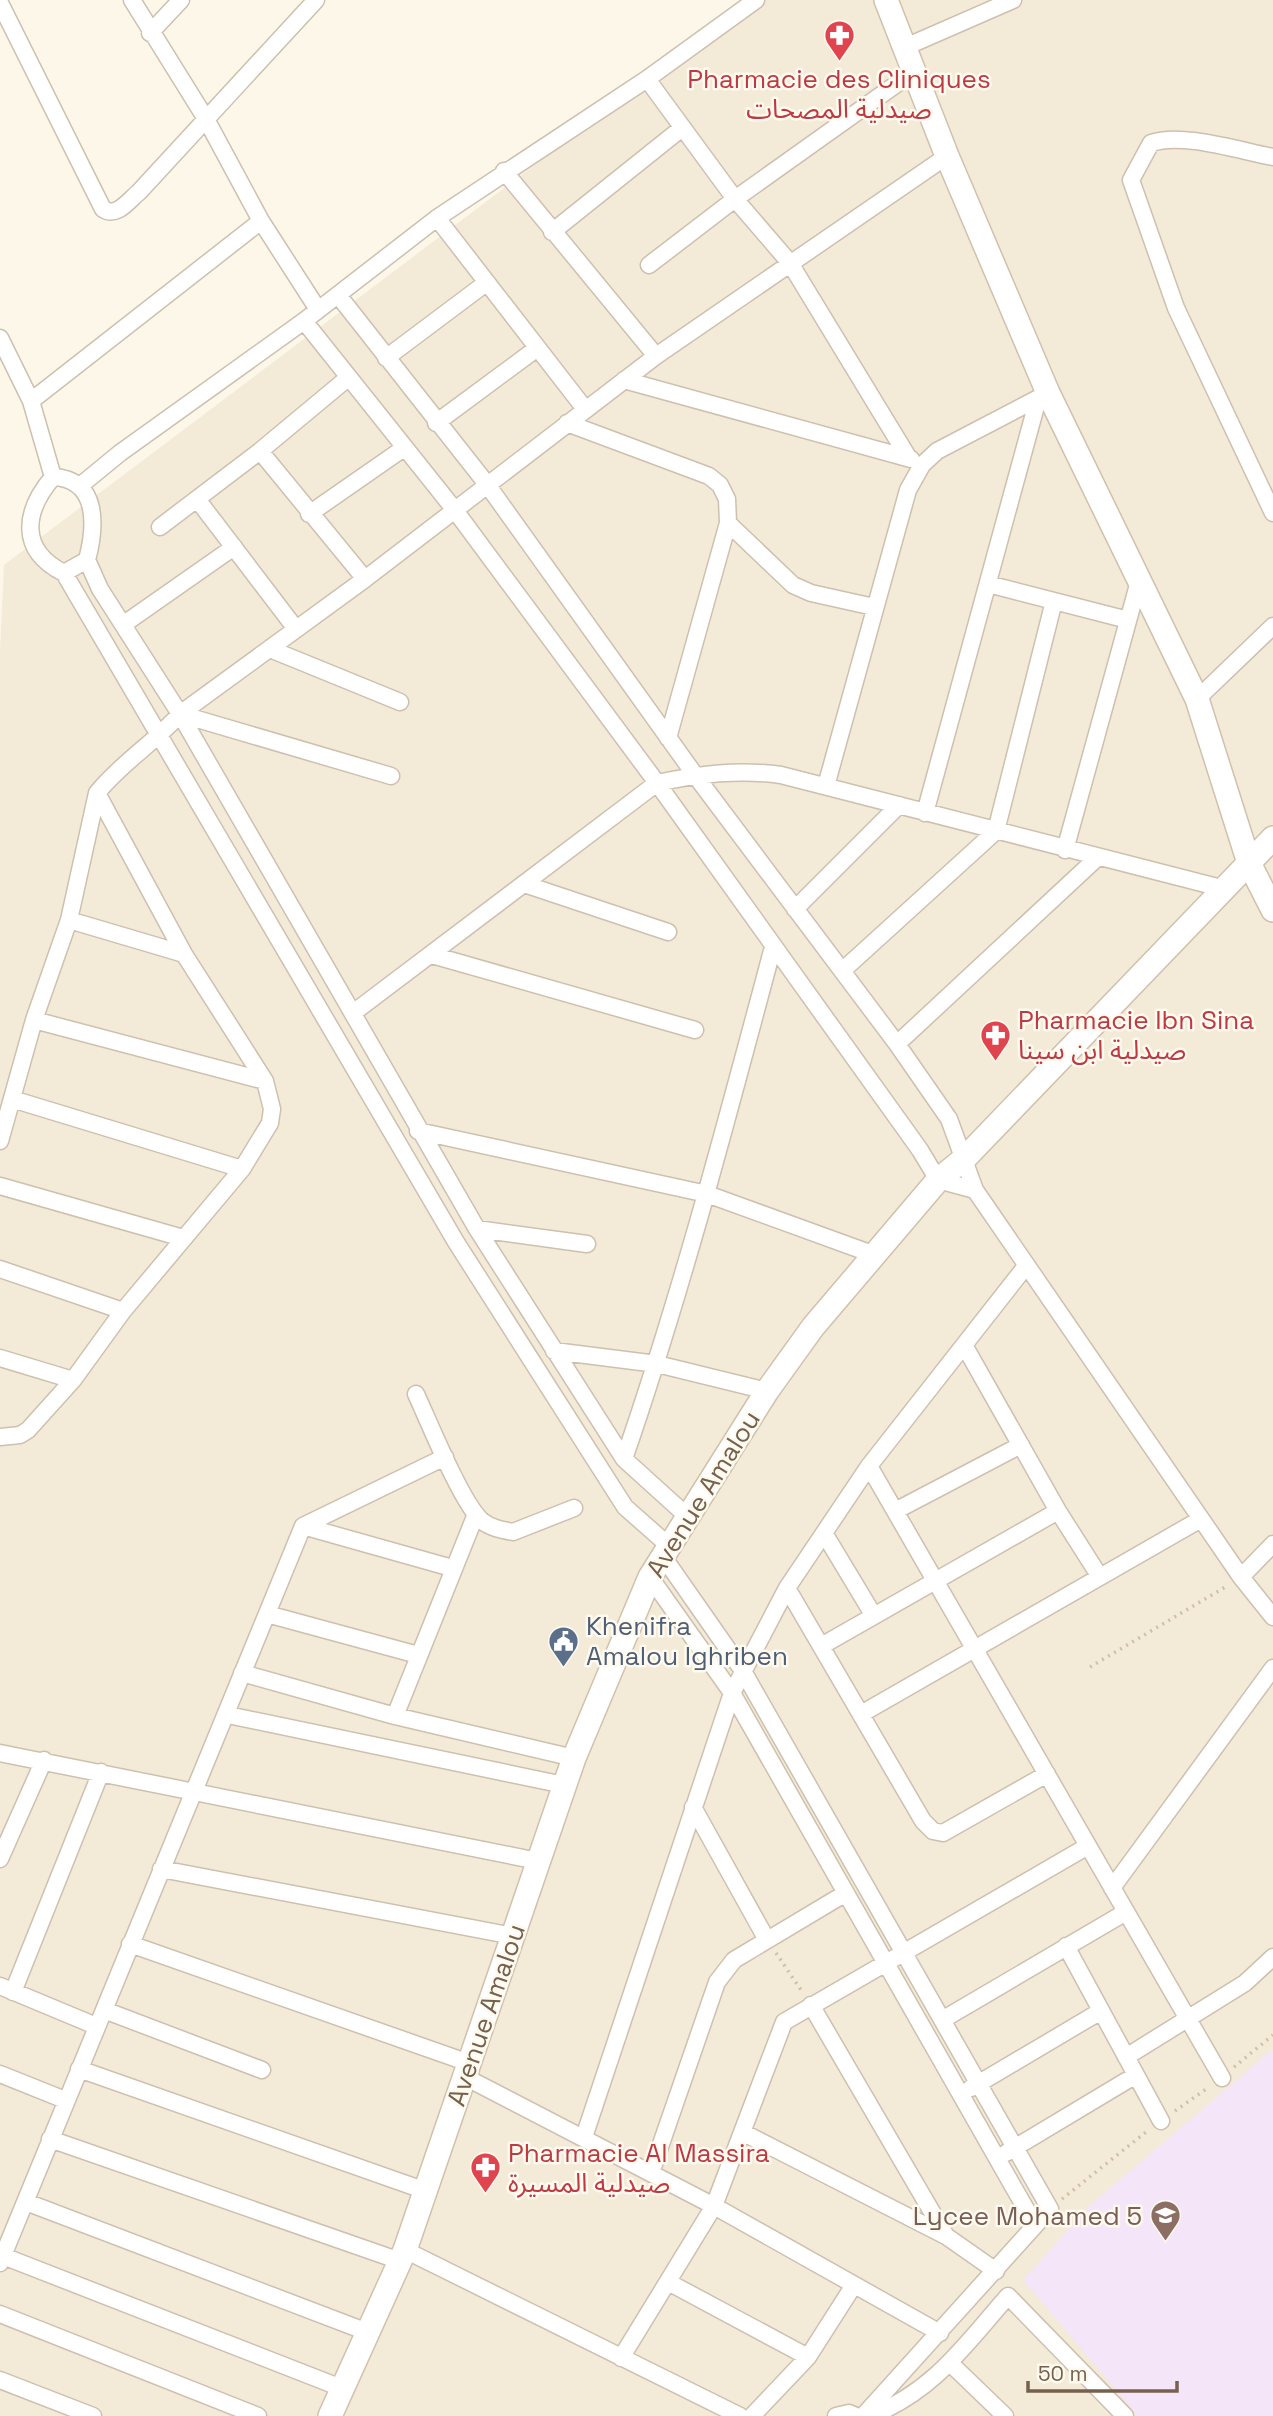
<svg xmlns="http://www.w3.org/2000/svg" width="1273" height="2416" viewBox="0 0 1273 2416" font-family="'Space Grotesk','Noto Sans Arabic',sans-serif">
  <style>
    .residential { fill: #f3ead7 }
    .education { fill: #f4e5f8 }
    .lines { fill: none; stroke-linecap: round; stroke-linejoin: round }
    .street-casing { stroke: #cdc0af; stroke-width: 19 }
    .secondary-casing { stroke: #d0c1ac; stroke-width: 26 }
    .path { stroke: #d5bea4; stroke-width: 3.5; stroke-dasharray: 2 5; stroke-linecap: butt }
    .street { stroke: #fff; stroke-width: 16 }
    .secondary { stroke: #fff; stroke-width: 23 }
    .labels { text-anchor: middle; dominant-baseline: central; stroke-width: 5; stroke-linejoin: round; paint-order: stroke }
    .health-label { font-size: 26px; fill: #be3a42; stroke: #fefaef; text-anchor: start }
    .street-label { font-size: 26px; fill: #75614d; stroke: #fefaef }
    .service-label { font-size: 26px; fill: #4e5e75; stroke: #fefaef; text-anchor: start }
    .education-label { font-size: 26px; fill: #785e54; stroke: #fefaef; text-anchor: end }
  </style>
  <rect width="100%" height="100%" fill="#fcf7e8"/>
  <path class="residential" d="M754,0H1273V2416H0V652L4,565Z"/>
  <path class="education" d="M1273,2049V2416H1138L1023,2280L1089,2206Z"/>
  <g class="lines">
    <defs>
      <path id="street" d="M132,0L206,119L261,221L317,308
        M0,3L103,209C117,218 128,201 139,192L316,0
        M150,33L181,0
        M903,48L1013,0
        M647,79L756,0
        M1273,157C1240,151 1182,132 1151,143L1131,180L1176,308L1273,513
        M504,171L656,356
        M437,218L585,409
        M552,232L682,128
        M649,265L735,199L912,73
        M338,295L486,483L695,775L897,1044L949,1119L975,1190L1241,1577L1273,1617
        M304,321L454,509L657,783L920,1150L938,1180L975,1190
        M0,338L31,401L53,477
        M386,358L486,283
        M624,380L911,459
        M31,401L261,221
        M436,423L536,349
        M567,423L709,476L720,485L727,499L728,523L668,738
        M260,451L365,579
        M53,477C24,511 18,550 64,573L456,1242L625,1507L668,1545
        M53,477C99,479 96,526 87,560L64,573
        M81,485L120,453L304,321L437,218L647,79L735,199L790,263L908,457
        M197,499L296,629
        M309,514L404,448
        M728,523L793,585L811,593L874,607
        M160,527L260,451L349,377
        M87,560L100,589L180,714L477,1229L624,1459L687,1516
        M988,584L1128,620
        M124,624L234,547
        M270,649L400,702
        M1197,699L1273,626
        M180,714L391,776
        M826,786L908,490L922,465L937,451L1048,393
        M925,813L1038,399
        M1065,850L1139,581
        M524,884L668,932
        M795,909L899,805
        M69,920L184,954
        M432,955L695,1030
        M842,971L996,831L1054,601
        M353,1013L657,783C699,774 739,769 781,775L1225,889
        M34,1020L265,1081
        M897,1044L1097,858
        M12,1099L242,1169
        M418,1131L707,1194L875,1255
        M0,1141L34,1020L69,920L97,793C121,763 154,743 180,714L365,579L656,356L947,156
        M0,1186L183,1238
        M477,1229L587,1244
        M0,1269L123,1311
        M964,1345L1058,1511L1100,1577
        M554,1351L657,1364L767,1391
        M0,1358L73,1380
        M416,1394C429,1422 462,1504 482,1521C491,1528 502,1530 513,1532L574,1508
        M0,1437L20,1435L28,1430L73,1380L123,1311L242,1169L270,1123L272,1109L265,1081L184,954L97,793
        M624,1459C682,1291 727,1119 773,947
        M869,1466L1222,2078
        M897,1510L1021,1445
        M303,1526L452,1568
        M824,1533L874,1616
        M662,1555L743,1671L1050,2209L863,2416
        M650,1577L732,1693L1035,2225
        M1241,1577L1273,1544
        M787,1588L923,1821L933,1831L943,1833L1047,1774
        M267,1614L418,1655
        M823,1645L1058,1511
        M242,1673L395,1716L574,1758
        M861,1714L1201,1519
        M228,1715L564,1785
        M395,1716L476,1514
        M0,1753L538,1861
        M693,1807L767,1940
        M0,1859L44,1760
        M161,1869L513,1936
        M1112,1888L1273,1668
        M130,1944L469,2063
        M1066,1946L1161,2121
        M0,1986L96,2026
        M13,1992L101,1772
        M811,2005L946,2236
        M104,2010L262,2070
        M942,2020L1126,1912
        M1126,2057L1245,1983L1273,1957
        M79,2069L426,2191
        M0,2074L65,2100
        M465,2077L714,2206L940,2333
        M971,2088L1101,2011
        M744,2133L946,2236L996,2271
        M584,2137L732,1693L787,1588L869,1466L1026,1266
        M50,2139L400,2261
        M1006,2153L1136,2075
        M651,2173L717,1982L734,1960L846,1893
        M26,2202L370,2333
        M405,2250L740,2416
        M3,2256L344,2389
        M0,2263L303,1526L445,1457
        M668,2282L808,2357
        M0,2314L258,2416
        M621,2358L714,2206L784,2022L1088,1846
        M950,2363L1005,2416
        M0,2380L93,2416
        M752,2416L808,2357L854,2285
        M836,2416L849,2413L856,2416
        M870,2416C933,2392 965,2345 1008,2296L1125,2416"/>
      <path id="secondary" d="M886,0L947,156L1048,393L1197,699L1249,863L1273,910
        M330,2416L405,2250L574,1758L650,1577L767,1391L813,1327L938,1180L965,1158L1273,838"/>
    </defs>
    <use href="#street" class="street-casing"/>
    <use href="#secondary" class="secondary-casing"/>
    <path class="path" d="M1090,1667L1227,1586
      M776,1953L801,1990
      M1234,2067L1273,2035
      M1175,2111L1209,2087
      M1062,2199L1146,2132"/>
    <use href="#street" class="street"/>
    <use href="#secondary" class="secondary"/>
  </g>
  <defs>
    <symbol id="pharmacy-pin" viewBox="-11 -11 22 30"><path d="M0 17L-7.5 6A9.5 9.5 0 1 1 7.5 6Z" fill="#e0444e" stroke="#fefaef"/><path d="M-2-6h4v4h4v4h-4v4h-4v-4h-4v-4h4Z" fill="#fff"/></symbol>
    <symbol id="civic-pin" viewBox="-11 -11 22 30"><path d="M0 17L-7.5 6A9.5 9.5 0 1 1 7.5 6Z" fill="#5c6f8a" stroke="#fefaef"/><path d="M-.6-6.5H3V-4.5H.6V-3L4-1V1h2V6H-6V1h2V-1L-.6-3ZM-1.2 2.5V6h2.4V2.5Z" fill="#fff"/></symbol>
    <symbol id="university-pin" viewBox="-11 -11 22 30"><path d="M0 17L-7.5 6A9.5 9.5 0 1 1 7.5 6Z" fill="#8d6e63" stroke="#fefaef"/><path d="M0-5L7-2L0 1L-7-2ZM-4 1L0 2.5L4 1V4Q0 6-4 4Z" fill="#fff"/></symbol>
  </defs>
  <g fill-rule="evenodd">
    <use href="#pharmacy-pin" x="822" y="18" width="35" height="47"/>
    <use href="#pharmacy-pin" x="978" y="1018" width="35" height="47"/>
    <use href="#civic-pin" x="546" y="1624" width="35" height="47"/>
    <use href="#pharmacy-pin" x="468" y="2150" width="35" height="47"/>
    <use href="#university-pin" x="1148" y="2198" width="35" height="47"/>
  </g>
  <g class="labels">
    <g class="health-label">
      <text x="839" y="79" text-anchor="middle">Pharmacie des Cliniques<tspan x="839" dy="30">صيدلية المصحات</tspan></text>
      <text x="1018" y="1020">Pharmacie Ibn Sina<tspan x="1018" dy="30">صيدلية ابن سينا</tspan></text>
      <text x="508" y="2153">Pharmacie Al Massira<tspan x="508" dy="30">صيدلية المسيرة</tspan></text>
    </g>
    <g class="street-label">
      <text transform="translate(703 1494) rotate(-58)">Avenue Amalou</text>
      <text transform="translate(486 2015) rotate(-71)">Avenue Amalou</text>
    </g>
    <g class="service-label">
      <text x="586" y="1626">Khenifra<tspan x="586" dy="30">Amalou Ighriben</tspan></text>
    </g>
    <g class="education-label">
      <text x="1142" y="2216">Lycee Mohamed 5</text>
    </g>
  </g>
  <path d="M1028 2381v10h149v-10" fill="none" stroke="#75614d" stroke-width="3.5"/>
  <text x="1038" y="2381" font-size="21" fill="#75614d" stroke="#fefaef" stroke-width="5" paint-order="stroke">50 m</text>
</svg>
